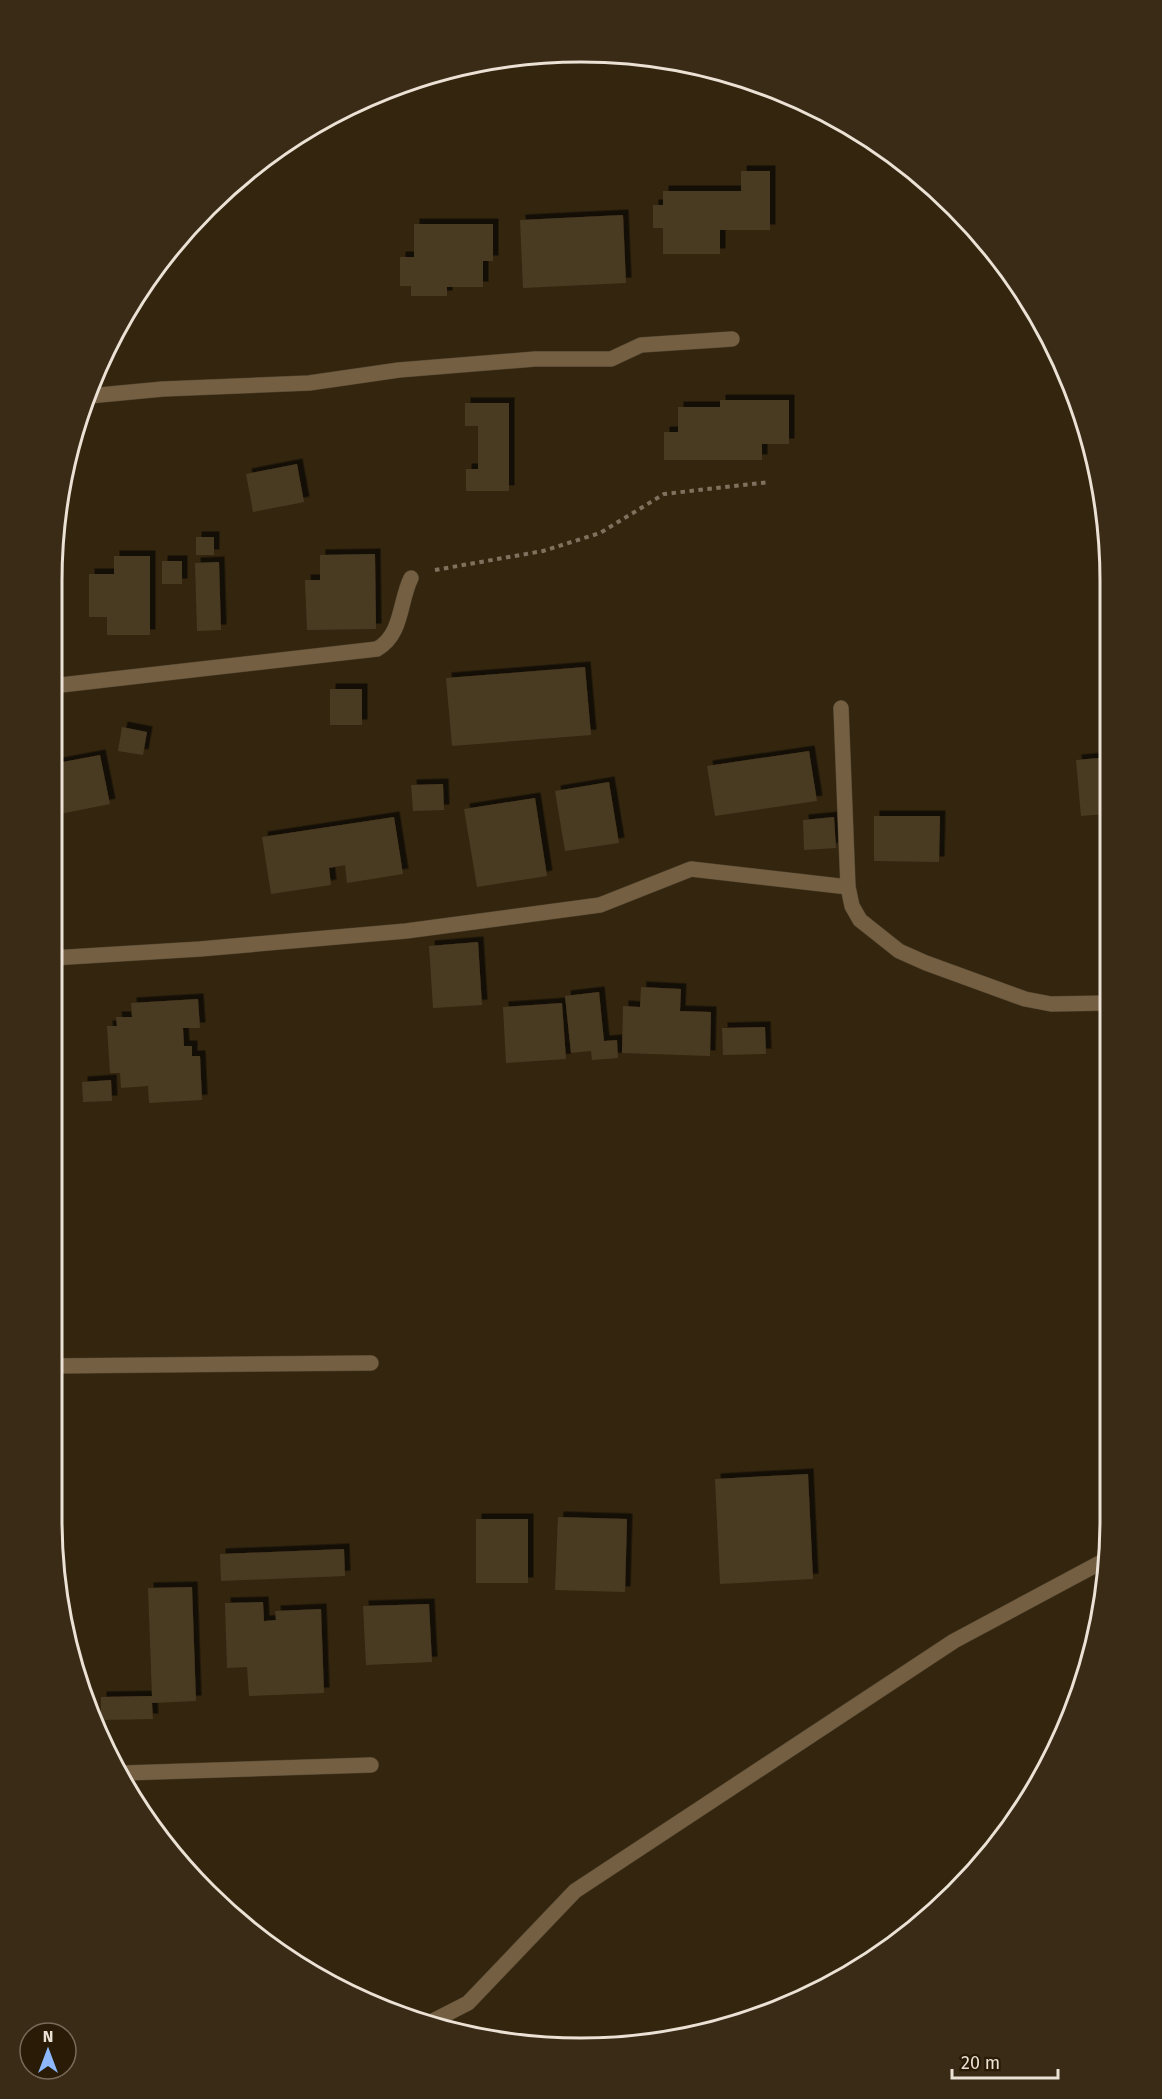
<svg xmlns="http://www.w3.org/2000/svg" width="1162" height="2099" viewBox="0 0 1162 2099" font-family="'Fira Sans',sans-serif">
  <style>
    .building { fill: #4a3a23; filter: url(#shadow) }
    .lines { fill: none; stroke-linecap: round; stroke-linejoin: round }
    .street-casing { stroke: #50432e; stroke-width: 16 }
    .path { stroke: #7e725f; stroke-width: 4; stroke-dasharray: 4.5 4.5; stroke-linecap: butt }
    .street { stroke: #745f42; stroke-width: 15 }
    .rim { fill: none; stroke: #ebe1d4; stroke-width: 3 }
  </style>
  <defs>
    <filter id="shadow"><feDropShadow dx="5.5" dy="-5.5" stdDeviation="0" flood-color="#0009"/></filter>
  </defs>
  <rect width="100%" height="100%" fill="#33250e"/>
  <path class="building" d="M741,171H770V230H720V254H663V228H653V205H663V191H741Z
    M623,215L626,283L523,288L520,220Z
    M414,224H493V261H483V287H447V296H411V286H400V257H414Z
    M720,400H789V444H762V460H664V432H678V407H720Z
    M465,403H509V491H466V469H478V426H465Z
    M297,464L304,502L253,512L246,474Z
    M196,537H214V555H196Z
    M375,554L376,629L307,630L305,580H320V555Z
    M114,556H150V635H107V617H89V574H114Z
    M162,561H182V584H162Z
    M219,562L221,630L197,631L195,563Z
    M585,667L591,735L452,746L446,678Z
    M330,689H362V725H330Z
    M122,727L147,732L143,755L118,751Z
    M809,751L817,801L715,816L707,766Z
    M100,755L110,804L60,814L52,764Z
    M1099,758L1105,814L1081,816L1076,760Z
    M609,782L619,843L565,851L555,791Z
    M443,784L444,810L413,811L411,785Z
    M535,798L547,876L477,887L464,809Z
    M874,816H940L939,862L874,861Z
    M394,817L403,874L347,883L345,865L329,868L331,885L271,894L262,837Z
    M834,817L836,848L804,850L803,820Z
    M478,942L482,1005L433,1008L429,946Z
    M52,978H54L57,1012L52,1013Z
    M641,987L681,989L680,1011L711,1012L710,1056L622,1053L623,1006L640,1007Z
    M599,992L604,1041L617,1040L618,1058L592,1060L591,1051L571,1053L565,996Z
    M198,999L200,1028H183L184,1046H192V1056H200L202,1100L149,1103L148,1086L121,1088L120,1073H110L107,1026H117L116,1017H132L131,1003Z
    M562,1003L566,1059L506,1063L503,1007Z
    M765,1027L766,1054L723,1055L722,1028Z
    M111,1080L112,1101L83,1102L82,1082Z
    M808,1474L813,1579L720,1584L715,1479Z
    M558,1517L627,1519L625,1592L555,1590Z
    M476,1519H528V1583H476Z
    M344,1549L345,1576L221,1581L220,1554Z
    M192,1587L196,1701L152,1703L153,1719L101,1720V1697L152,1696L148,1588Z
    M263,1602L264,1621L276,1620L275,1611L321,1609L324,1693L249,1696L247,1667L227,1668L225,1603Z
    M429,1604L432,1662L366,1665L363,1606Z"/>
  <g class="lines">
    <defs>
      <path id="street" d="M89,396L163,389L309,383L399,370L535,359H611L641,345L732,339
        M52,686L377,649C403,634 399,602 411,578
        M841,708L848,887L852,906L860,920L899,951L926,963L1025,999L1051,1004L1108,1003
        M52,958L200,949L406,931L600,905L691,869L848,887
        M51,1366L371,1363
        M124,1773L371,1765
        M429,2023L468,2003L575,1891L954,1641L1109,1558"/>
    </defs>
    <use href="#street" class="street-casing"/>
    <path class="path" d="M435,570L543,551L600,533L664,494L770,482"/>
    <use href="#street" class="street"/>
  </g>
  <path d="M0 0H1162V2099H0ZM581 62H581A519 519 0 0 1 1100 581V1519A519 519 0 0 1 581 2038H581A519 519 0 0 1 62 1519V581A519 519 0 0 1 581 62Z" fill="#392b16" fill-rule="evenodd"/>
  <path class="rim" d="M581 62H581A519 519 0 0 1 1100 581V1519A519 519 0 0 1 581 2038H581A519 519 0 0 1 62 1519V581A519 519 0 0 1 581 62Z"/>
  <g transform="translate(48 2051)"><circle r="28" fill="#291b05" stroke="#776a58" stroke-width="1.5"/>
  <path d="M0-4.5L10 22L0 15L-10 22Z" fill="#8db9fc"/>
  <text y="-9" font-size="16" font-weight="bold" text-anchor="middle" fill="#ebe1d4">N</text>
  </g>
  <path d="M952 2069v9h106v-9" fill="none" stroke="#ebe1d4" stroke-width="3"/>
  <text x="961" y="2069" font-size="18" fill="#ebe1d4" stroke="#291b05" stroke-width="4.5" paint-order="stroke">20 m</text>
</svg>
